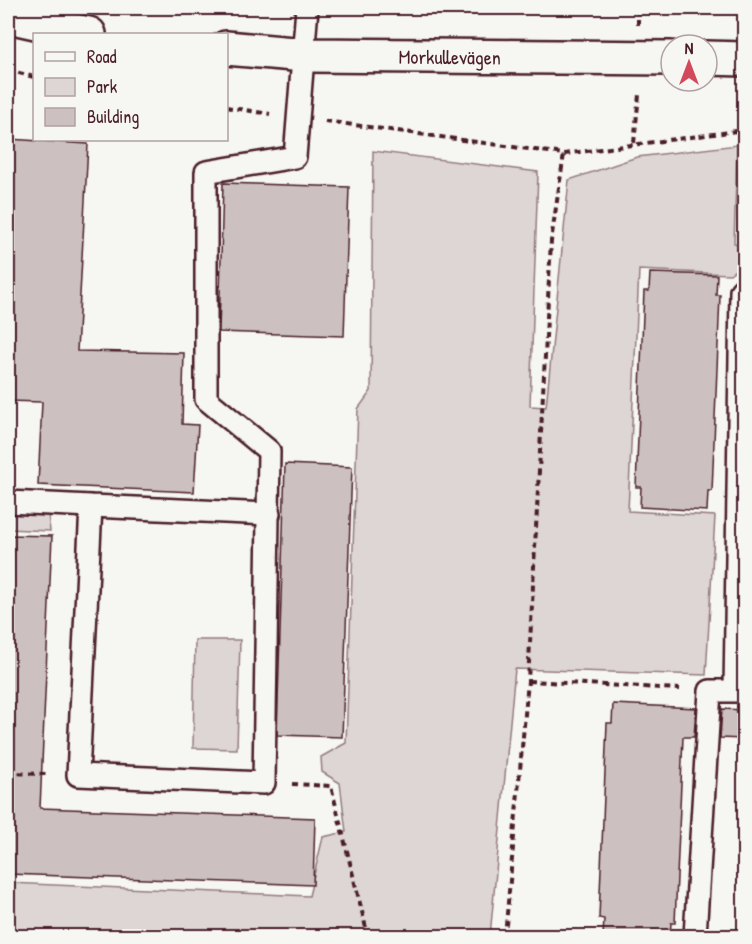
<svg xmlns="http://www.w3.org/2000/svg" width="752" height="944" viewBox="0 0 752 944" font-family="'Patrick Hand',sans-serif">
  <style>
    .green { fill: #ddd6d5; stroke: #947a80; stroke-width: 1.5 }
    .building { fill: #ccc1c0; stroke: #4a1f2b; stroke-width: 1.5 }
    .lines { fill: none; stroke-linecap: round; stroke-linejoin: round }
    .lane-casing { stroke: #4a1f2b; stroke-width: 26 }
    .street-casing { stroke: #4a1f2b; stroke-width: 38 }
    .path { stroke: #4a1f2b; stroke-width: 4; stroke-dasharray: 6 4.5; stroke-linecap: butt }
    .lane { stroke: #f6f6f2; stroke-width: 21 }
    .street { stroke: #f6f6f2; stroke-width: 33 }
    .labels { text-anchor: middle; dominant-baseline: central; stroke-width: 4.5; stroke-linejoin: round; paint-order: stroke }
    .street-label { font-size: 20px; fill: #4a1f2b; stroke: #f6f6f2 }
  </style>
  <rect width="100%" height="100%" fill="#f6f6f2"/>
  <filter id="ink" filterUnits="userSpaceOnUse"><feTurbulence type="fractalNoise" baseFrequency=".0167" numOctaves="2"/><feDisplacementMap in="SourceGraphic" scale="12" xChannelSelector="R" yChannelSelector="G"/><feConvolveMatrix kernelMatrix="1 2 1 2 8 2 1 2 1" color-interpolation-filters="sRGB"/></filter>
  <g filter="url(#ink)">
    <path class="green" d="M737,145L734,243L744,246V263L730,274L639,270L628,511L715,516L706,675L515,669L490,936H8V883L309,896L323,837L346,832L340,783L322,772L321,757L346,743L358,409L371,391L373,151L538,172L530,406L546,407L569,180L637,157Z
      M8,511L48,514L50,531L8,529Z
      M195,640H240L237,749L193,748Z"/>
    <path class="building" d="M8,139L88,144L77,351L184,353L182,424L198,425L194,492L38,485L42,402L8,401Z
      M223,183L349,187L344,336L219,332Z
      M650,273L717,275L716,295H720L712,491H708L707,511L640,507L641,487H636L644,291H649Z
      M285,464L352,467L342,737L277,735Z
      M8,535L52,536L40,808L315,818L313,885L8,874Z
      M613,704L696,708L694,737H683L675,923H671L670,936H603L604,919L599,918L607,723H612Z
      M722,709L744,710V739L720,738Z"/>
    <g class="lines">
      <defs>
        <path id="lane" d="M8,502L91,506
          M269,514L91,506L78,775L264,783L269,451L206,399V172L295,157L307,8
          M735,691L741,291L744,288
          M695,936L710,691H744"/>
        <g id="street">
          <path d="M8,16L89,34"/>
          <path id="s1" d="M226,48L305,55L671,58"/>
          <path d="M707,58L744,59"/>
        </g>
      </defs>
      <use href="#lane" class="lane-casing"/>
      <use href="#street" class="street-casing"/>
      <path class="path" d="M638,25V8
        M8,70L34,77
        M226,107L270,114
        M325,121L564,154L744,130
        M634,143L639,95
        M528,681L680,689
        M8,773L50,774
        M292,784L331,786L368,936
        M505,936L528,681L551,241L564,154
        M742,936L744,931"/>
      <use href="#lane" class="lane"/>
      <use href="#street" class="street"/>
    </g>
  </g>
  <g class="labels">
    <g class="street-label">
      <text stroke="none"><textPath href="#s1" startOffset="224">Morkullevägen</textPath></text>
    </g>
  </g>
  <rect width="752" height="944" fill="none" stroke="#f6f6f2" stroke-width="30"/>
  <rect x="15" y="15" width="722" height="914" fill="none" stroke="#4a1f2b" stroke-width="2" filter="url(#ink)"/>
  <rect x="33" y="33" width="195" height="108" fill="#f6f6f2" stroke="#b1a0a2" stroke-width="1.5"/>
  <rect x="45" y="52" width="30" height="9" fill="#f6f6f2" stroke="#b1a0a2" stroke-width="1.5"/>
  <text x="87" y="63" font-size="18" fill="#4a1f2b">Road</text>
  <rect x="45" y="78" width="30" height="18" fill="#ddd6d5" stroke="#b1a0a2" stroke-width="1.5"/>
  <text x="87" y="93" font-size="18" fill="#4a1f2b">Park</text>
  <rect x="45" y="108" width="30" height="18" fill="#ccc1c0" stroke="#b1a0a2" stroke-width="1.5"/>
  <text x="87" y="123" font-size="18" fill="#4a1f2b">Building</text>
  <g transform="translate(689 63)"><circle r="28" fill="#f6f6f2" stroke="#b1a0a2" stroke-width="1.5"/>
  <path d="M0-4.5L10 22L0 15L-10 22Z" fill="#d1495b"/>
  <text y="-9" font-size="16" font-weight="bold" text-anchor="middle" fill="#4a1f2b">N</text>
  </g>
</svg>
